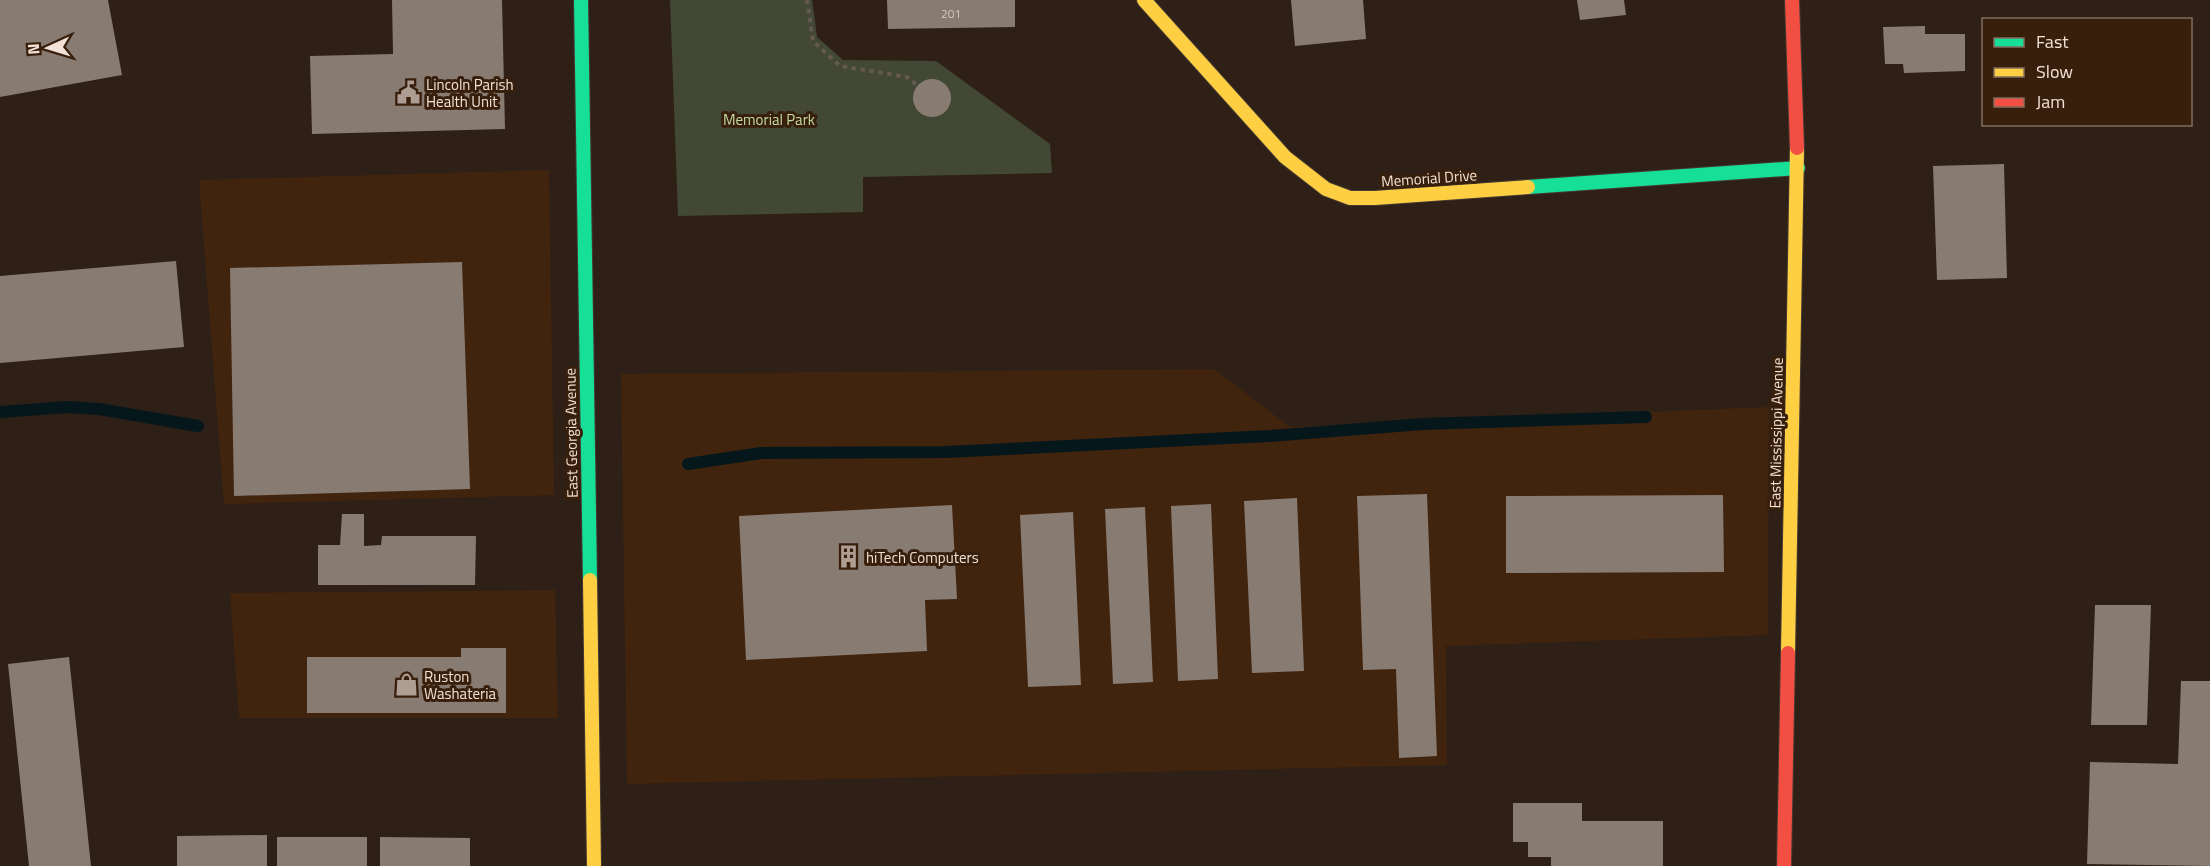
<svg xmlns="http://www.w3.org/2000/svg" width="2210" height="866" viewBox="0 0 2210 866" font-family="'Titillium Web',sans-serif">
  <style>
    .built { fill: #41240e }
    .green { fill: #424834 }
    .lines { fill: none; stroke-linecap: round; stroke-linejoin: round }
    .stream { stroke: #06171b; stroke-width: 12 }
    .building { fill: #887b72 }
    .fast-casing { stroke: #463a33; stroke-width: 16 }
    .slow-casing { stroke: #463a33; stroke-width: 16 }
    .jam-casing { stroke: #463a33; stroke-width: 16 }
    .path { stroke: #645952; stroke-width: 4; stroke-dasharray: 4.5 4.5; stroke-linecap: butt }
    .fast { stroke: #16e098; stroke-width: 14 }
    .slow { stroke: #ffcf43; stroke-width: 14 }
    .jam { stroke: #f24e42; stroke-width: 14 }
    .labels { text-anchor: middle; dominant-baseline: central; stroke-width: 6; stroke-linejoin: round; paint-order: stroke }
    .number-label { font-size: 12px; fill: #d8c8bd }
    .poi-label { font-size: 15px; fill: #f2e1d6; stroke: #381f0c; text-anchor: start }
    .park-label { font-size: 15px; fill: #c2dba3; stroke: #381f0c }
    .street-label { font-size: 15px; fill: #f2e1d6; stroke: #381f0c }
  </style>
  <rect width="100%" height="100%" fill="#2e2016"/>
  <path class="built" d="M549,170L554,495L224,504L199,180Z
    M1214,369L1290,427L1769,407L1768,635L1446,646L1447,765L627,784L621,374Z
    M555,590L558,718H239L230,593Z"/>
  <path class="green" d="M670,0H812L817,37L843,60L936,61L1050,144L1052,173L863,177V212L678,216Z"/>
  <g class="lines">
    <path class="stream" d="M0,412L67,407L99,409L198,426
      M688,464L761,453L946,452L1269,436L1423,424L1646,417"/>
  </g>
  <path class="building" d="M0,0H108L122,75L0,97Z
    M392,0H502L505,129L312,134L310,56L393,54Z
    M887,0H1015V27L888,29Z
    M1291,0H1363L1366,39L1295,46Z
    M1577,0H1624L1626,15L1580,20Z
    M1925,26V34H1965V71L1904,73L1903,64H1885L1883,27Z
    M913 98a19 19 0 1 1 38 0a19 19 0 1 1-38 0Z
    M2004,164L2007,278L1937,280L1933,166Z
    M176,261L184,347L0,363V276Z
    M462,262L470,489L234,496L230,268Z
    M1427,494L1437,756L1399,758L1396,669L1363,670L1357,496Z
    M1723,495L1724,572L1506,573V496Z
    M1297,498L1304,671L1252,673L1244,501Z
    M1211,504L1218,679L1178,681L1171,506Z
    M952,505L957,599L925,600L927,651L746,660L739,516Z
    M1145,507L1153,682L1113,684L1105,509Z
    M1073,512L1081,685L1028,687L1020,515Z
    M342,514H364V546L381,545L382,536H476L475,585H318V545H340Z
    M2095,605H2151L2147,725H2091Z
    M461,648H506V713H307V657H461Z
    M69,657L91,866H29L8,664Z
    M2181,681H2210V866L2087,864L2090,762L2178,764Z
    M1513,803H1582V821H1663V866H1551V857H1528V842H1513Z
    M267,835V866H177V836Z
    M277,837H367V866H277Z
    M380,837L470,838V866H380Z"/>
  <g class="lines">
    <defs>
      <path id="fast" d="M581,0L590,580
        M1528,187L1798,168"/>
      <path id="slow" d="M1144,0L1285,157L1326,189L1350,198H1375L1528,187
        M590,580L594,866
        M1788,653L1797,148"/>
      <path id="jam" d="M1792,0L1797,148
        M1784,866L1788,653"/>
    </defs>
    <use href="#fast" class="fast-casing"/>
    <use href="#slow" class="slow-casing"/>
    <use href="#jam" class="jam-casing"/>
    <path class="path" d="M807,0L813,41L840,66L907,77L918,86"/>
    <use href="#fast" class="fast"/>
    <use href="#slow" class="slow"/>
    <use href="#jam" class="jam"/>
  </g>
  <defs>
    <symbol id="civic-bare" viewBox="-9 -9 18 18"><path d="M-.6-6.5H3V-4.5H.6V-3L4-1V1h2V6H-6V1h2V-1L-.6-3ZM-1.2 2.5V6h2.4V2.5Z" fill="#ad9d93" stroke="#381f0c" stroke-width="2.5" paint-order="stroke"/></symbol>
    <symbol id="building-bare" viewBox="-9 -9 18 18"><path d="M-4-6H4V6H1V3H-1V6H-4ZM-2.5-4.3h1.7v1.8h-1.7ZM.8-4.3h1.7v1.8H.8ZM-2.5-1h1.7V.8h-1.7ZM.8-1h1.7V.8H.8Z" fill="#ad9d93" stroke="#381f0c" stroke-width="2.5" paint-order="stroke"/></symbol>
    <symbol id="shop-bare" viewBox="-9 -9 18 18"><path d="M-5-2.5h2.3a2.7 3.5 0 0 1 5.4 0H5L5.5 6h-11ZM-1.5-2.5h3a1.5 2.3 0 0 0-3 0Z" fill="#ad9d93" stroke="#381f0c" stroke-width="2.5" paint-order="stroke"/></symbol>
  </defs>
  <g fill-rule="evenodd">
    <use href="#civic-bare" x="392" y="76" width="33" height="33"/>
    <use href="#building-bare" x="832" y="540" width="33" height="33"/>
    <use href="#shop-bare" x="390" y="668" width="33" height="33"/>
  </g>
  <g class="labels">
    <g class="number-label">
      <text x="951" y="13">201</text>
    </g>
    <g class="poi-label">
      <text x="426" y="84">Lincoln Parish<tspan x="426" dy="17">Health Unit</tspan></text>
      <text x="866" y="557">hiTech Computers</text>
      <text x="424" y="676">Ruston<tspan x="424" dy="17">Washateria</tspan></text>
    </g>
    <g class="park-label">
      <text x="769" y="119">Memorial Park</text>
    </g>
    <g class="street-label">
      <text transform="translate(1429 178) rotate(-4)">Memorial Drive</text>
      <text transform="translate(571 433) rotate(-91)">East Georgia Avenue</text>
      <text transform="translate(1776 433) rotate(-89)">East Mississippi Avenue</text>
    </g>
  </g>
  <rect x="1982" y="18" width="210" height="108" fill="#381f0c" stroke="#826d5d" stroke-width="1.5"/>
  <rect x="1994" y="38" width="30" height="9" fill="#16e098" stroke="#826d5d" stroke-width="1.5"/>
  <text x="2036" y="48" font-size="18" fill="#f2e1d6">Fast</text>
  <rect x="1994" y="68" width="30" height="9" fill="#ffcf43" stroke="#826d5d" stroke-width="1.5"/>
  <text x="2036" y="78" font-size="18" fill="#f2e1d6">Slow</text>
  <rect x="1994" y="98" width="30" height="9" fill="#f24e42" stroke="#826d5d" stroke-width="1.5"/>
  <text x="2036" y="108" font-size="18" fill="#f2e1d6">Jam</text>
  <g transform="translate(48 48) rotate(266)" stroke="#381f0c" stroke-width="4.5" paint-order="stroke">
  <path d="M0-4.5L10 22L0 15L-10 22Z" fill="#f2e1d6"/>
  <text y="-9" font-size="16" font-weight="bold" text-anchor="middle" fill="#f2e1d6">N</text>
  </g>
</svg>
